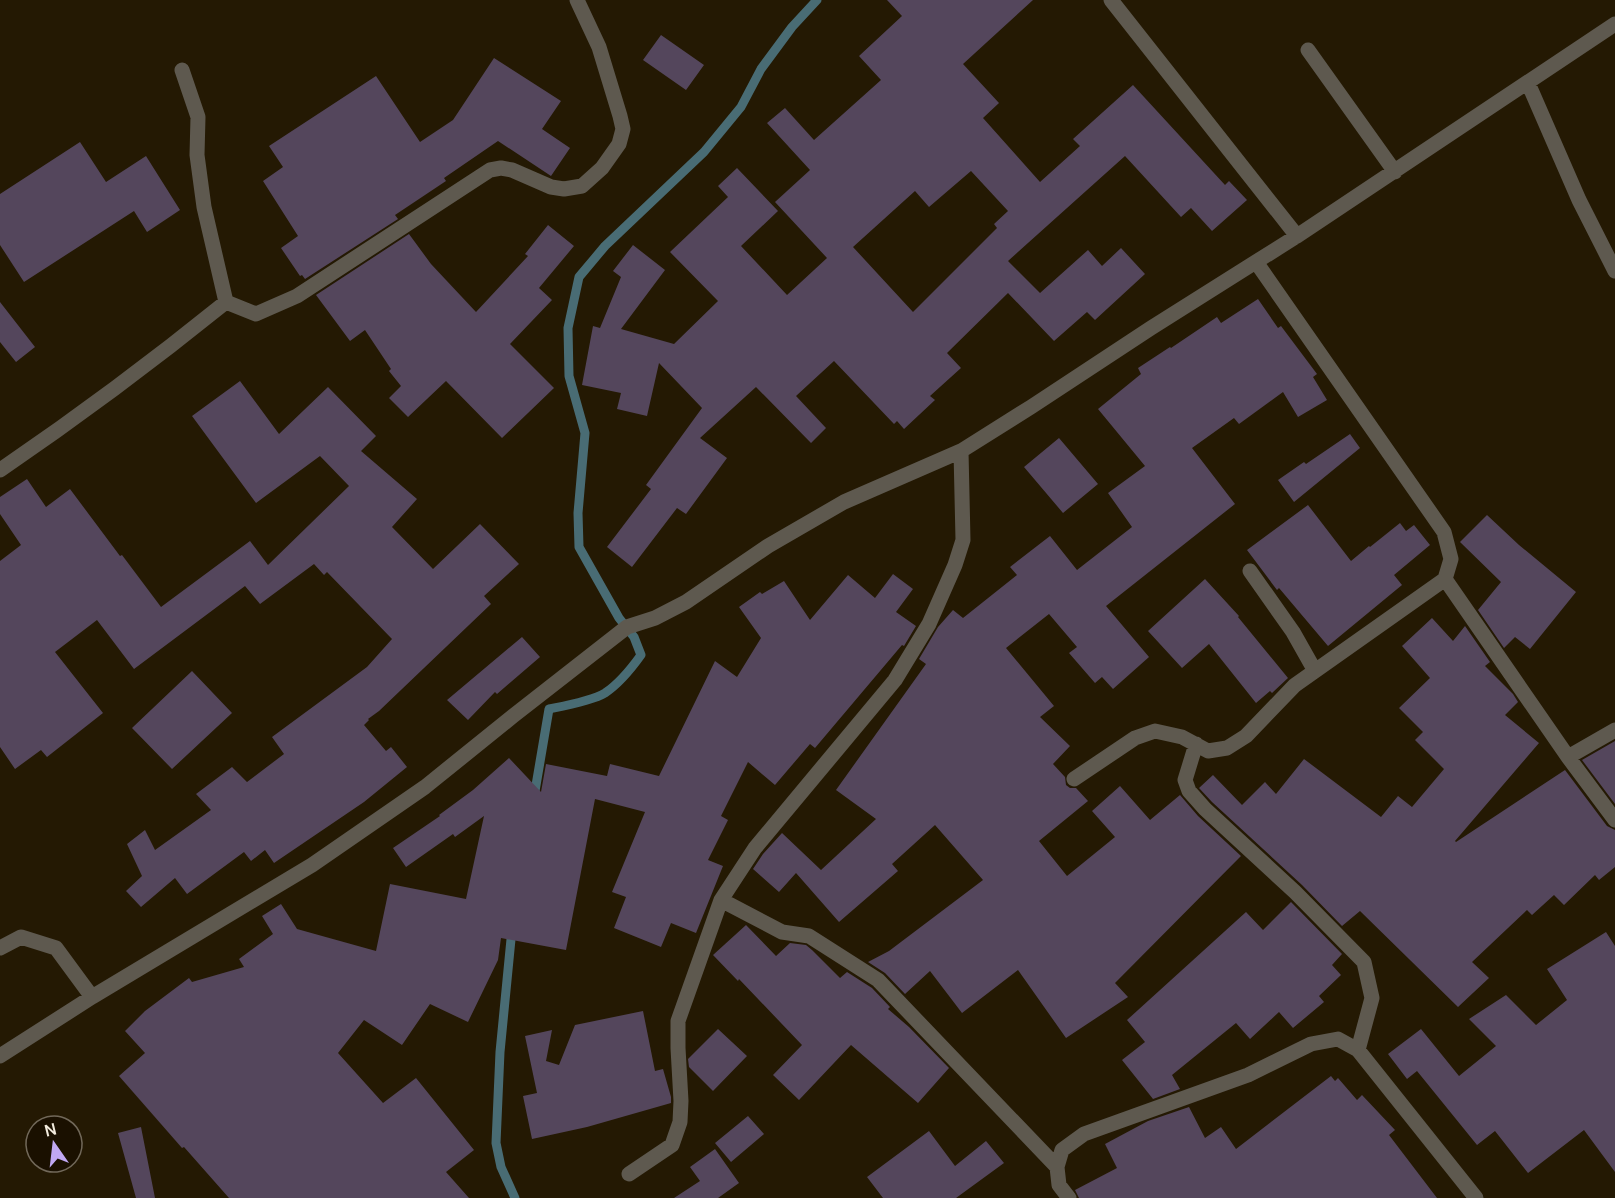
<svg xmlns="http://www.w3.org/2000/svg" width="1615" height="1198" viewBox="0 0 1615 1198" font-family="Manrope,sans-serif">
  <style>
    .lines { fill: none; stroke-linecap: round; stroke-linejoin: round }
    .stream { stroke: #496c74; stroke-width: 9 }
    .building { fill: #54465c; fill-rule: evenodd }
    .minor { stroke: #5e594f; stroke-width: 15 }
  </style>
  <rect width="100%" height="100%" fill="#241903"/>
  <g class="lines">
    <path class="stream" d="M534,797L549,709C564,706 592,701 605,693C620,683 631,669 641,655L634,637L619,618L579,547L578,513L585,433L569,376L568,328L579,277L605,246L704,152L741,107L761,69L792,27L817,0
      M512,929L500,1052L496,1143L501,1167L515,1198"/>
  </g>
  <path class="building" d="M887,0H1033L963,64L999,103L983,118L1040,182L1080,146L1073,139L1133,85L1225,185L1229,181L1247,200L1212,231L1191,208L1181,217L1125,156L1008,261L1040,293L1088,250L1102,266L1121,248L1145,274L1095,320L1087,312L1054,341L1008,293L947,353L961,368L930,396L935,400L904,429L897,421L894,424L834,361L796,396L826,428L811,443L756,387L700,438L727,458L686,514L677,508L632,567L607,547L651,489L646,485L702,408L659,363L647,416L617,409L621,393L582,385L593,326L600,328L621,277L613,271L633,245L665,270L621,329L674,344L718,301L670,252L728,197L718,186L737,168L778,211L741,246L787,295L827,258L775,202L810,170L767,123L785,108L814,140L881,80L859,56L902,16ZM971,171L1008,211L994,224L997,228L913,312L853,247L915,191L929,207Z
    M661,35L704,65L686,90L643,60Z
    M494,58L561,101L542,129L570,148L551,176L498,141L444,178L446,181L395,215L398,219L305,279L302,275L300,276L281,248L298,236L263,181L283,167L269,146L376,76L420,142L453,120Z
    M80,142L106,182L146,156L180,210L147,232L134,211L24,282L0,245V194Z
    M548,225L574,246L539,288L552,300L510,344L554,388L502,438L446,381L408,417L389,398L401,386L389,371L391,369L365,330L350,341L316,295L409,234L431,264L476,312L528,256L525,254Z
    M1258,299L1278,328L1281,326L1317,374L1313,377L1327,400L1298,417L1283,392L1239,424L1234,418L1192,448L1235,504L1106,606L1149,657L1113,689L1102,677L1095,683L1069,653L1077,647L1049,614L1006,648L1054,706L1040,717L1070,746L1053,764L1065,777L1066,785L1070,788H1076L1088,801L1039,841L1067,876L1115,837L1092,811L1120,786L1150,820L1180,795L1198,816L1241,856L1115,983L1128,997L1066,1038L1018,970L962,1013L930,971L905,994L885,973L868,962L889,951L983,880L935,825L892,864L898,871L839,922L796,873L779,892L753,869L763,854L782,833L821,870L876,819L836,790L926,664L919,659L938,627L953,610L963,618L1017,575L1010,567L1050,536L1077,570L1132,527L1108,493L1145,466L1098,409L1141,374L1138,368L1170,347L1171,348L1217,317L1221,323Z
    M0,302L35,347L16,362L0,342Z
    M240,381L279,434L328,387L376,436L361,451L417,499L392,527L433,569L480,524L519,564L484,596L491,604L379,711L368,719L369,720L364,725L386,751L391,747L407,767L364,802L274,863L265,850L251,861L244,852L187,894L175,878L141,907L126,891L142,876L127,844L145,830L155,850L211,810L196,794L232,767L247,782L284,754L272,737L367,667L392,639L327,572L324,575L314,564L260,604L245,586L134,669L97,620L55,652L103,713L47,757L41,750L15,769L0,747V561L21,545L0,514V497L27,479L46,507L70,489L120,556L122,555L161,607L250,541L268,565L349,486L320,456L256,503L192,416Z
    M1350,434L1360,448L1294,502L1278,480L1304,462L1306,464Z
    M1059,438L1098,484L1063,513L1024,467Z
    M1308,505L1351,561L1369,546L1370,547L1400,523L1406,531L1414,525L1430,545L1394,575L1402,585L1328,646L1279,588L1277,590L1247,550Z
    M1487,515L1519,545L1576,592L1530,649L1515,637L1504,648L1478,610L1501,582L1460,542Z
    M893,574L913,589L896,612L916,626L904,646L902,645L815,748L810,744L775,785L748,762L721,816L728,820L708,860L723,866L696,933L671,923L661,947L614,928L626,897L612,892L645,812L595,799L566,950L501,938L498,960L468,1022L430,1004L402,1045L364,1020L338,1053L383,1103L416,1078L474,1150L446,1172L469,1198H229L184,1147L182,1148L119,1076L145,1053L125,1031L145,1011L189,978L192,982L244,967L239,959L273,934L262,916L281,904L297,929L376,951L390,884L466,899L484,816L455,837L453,834L406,867L393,848L440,816L439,815L473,790L509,758L541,792L546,764L607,776L610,764L659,776L715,661L737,677L761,638L739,607L760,592L762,594L784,581L810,620L848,575L875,598Z
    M1205,579L1239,616L1238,617L1288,678L1272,693L1270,691L1256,703L1209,644L1182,668L1148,631Z
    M1432,618L1453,641L1465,626L1490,662L1485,666L1513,694L1518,702L1505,715L1539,743L1455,841L1456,842L1565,770L1607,826L1615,830V867L1599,880L1595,875L1564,905L1554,895L1532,915L1527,910L1472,962L1489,978L1458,1007L1360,911L1342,926L1302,885L1212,802L1199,788L1213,775L1242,805L1265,782L1276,794L1304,759L1381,817L1398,796L1412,807L1444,769L1415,740L1423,732L1399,708L1430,678L1402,646Z
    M522,637L540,657L497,694L495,692L468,720L447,700Z
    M192,671L232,713L172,769L132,728Z
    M1615,741V804L1582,760Z
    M1291,902L1342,954L1332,965L1341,975L1319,996L1324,1002L1293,1028L1279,1012L1250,1039L1236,1023L1172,1075L1180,1089L1153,1099L1122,1060L1145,1042L1127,1020L1246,912L1263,930Z
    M746,925L776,956L790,943L806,945L812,950L840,978L847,972L872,988L890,1007L888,1009L909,1027L949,1068L918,1103L851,1045L799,1100L773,1075L802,1045L739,979L738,981L713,955Z
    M1606,932L1615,946V1172L1584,1130L1528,1173L1495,1131L1477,1145L1417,1071L1407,1079L1388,1054L1421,1029L1459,1076L1496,1046L1469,1019L1506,995L1536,1025L1567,1000L1547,969Z
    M643,1011L655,1071L663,1069L671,1097V1103L587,1127L532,1139L523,1096L537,1093L525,1036L552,1030L546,1061L559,1065L575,1025Z
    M718,1029L747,1056L713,1091L689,1067L688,1059Z
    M1331,1076L1335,1081L1338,1078L1357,1100L1362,1095L1395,1130L1389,1135L1437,1198H1079L1075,1190L1117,1168L1105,1144L1148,1121L1189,1107L1205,1138L1221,1127L1236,1149Z
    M748,1116L764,1134L731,1162L715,1143Z
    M141,1127L155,1198H136L118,1133Z
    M929,1131L955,1166L986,1141L1004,1163L956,1198H883L867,1177Z
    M715,1149L739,1183L718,1198H674L700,1181L690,1167Z"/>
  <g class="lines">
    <path class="minor" d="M1111,0L1297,236
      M1308,50L1395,172
      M182,70L198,117L197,155L204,207L226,302
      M1528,83L1579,200L1615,271
      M1256,262L1444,532L1451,559L1445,579L1568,757L1615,820
      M0,470C78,417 153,361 226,302L256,314L297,296L490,170L501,168L512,170L551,187L564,189L582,186L602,168L619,144L623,129L620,116L599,47L577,0
      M1250,571L1293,632L1315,671
      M1196,744L1185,780L1189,791L1205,809L1295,892L1364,962L1372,998L1358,1050
      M1568,757L1615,730
      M1074,779L1135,738L1155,731L1182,737L1208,751L1227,748L1246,736L1295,685L1445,579
      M721,900L782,932L809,936L878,980L1057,1167
      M0,948L21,937L56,948L92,997
      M0,1056L92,997L312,865L425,787L513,716L627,627L655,618L686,602L768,546L844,502L961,451L1031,407L1151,328L1297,236L1615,24
      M629,1174L672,1145L680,1122L681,1101L678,1048V1021L721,900L755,848L895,680L929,624L955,565L963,540L961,451
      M1069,1198L1059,1185L1057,1167L1062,1150L1084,1134L1248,1075L1311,1044L1338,1039L1358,1050L1476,1198"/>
  </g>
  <g transform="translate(54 1144) rotate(346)"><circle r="28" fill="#1a1000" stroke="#716859" stroke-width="1.5"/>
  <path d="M0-4.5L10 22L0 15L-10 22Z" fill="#c0a8f3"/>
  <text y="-9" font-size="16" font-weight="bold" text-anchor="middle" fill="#f3ecde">N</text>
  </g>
</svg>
